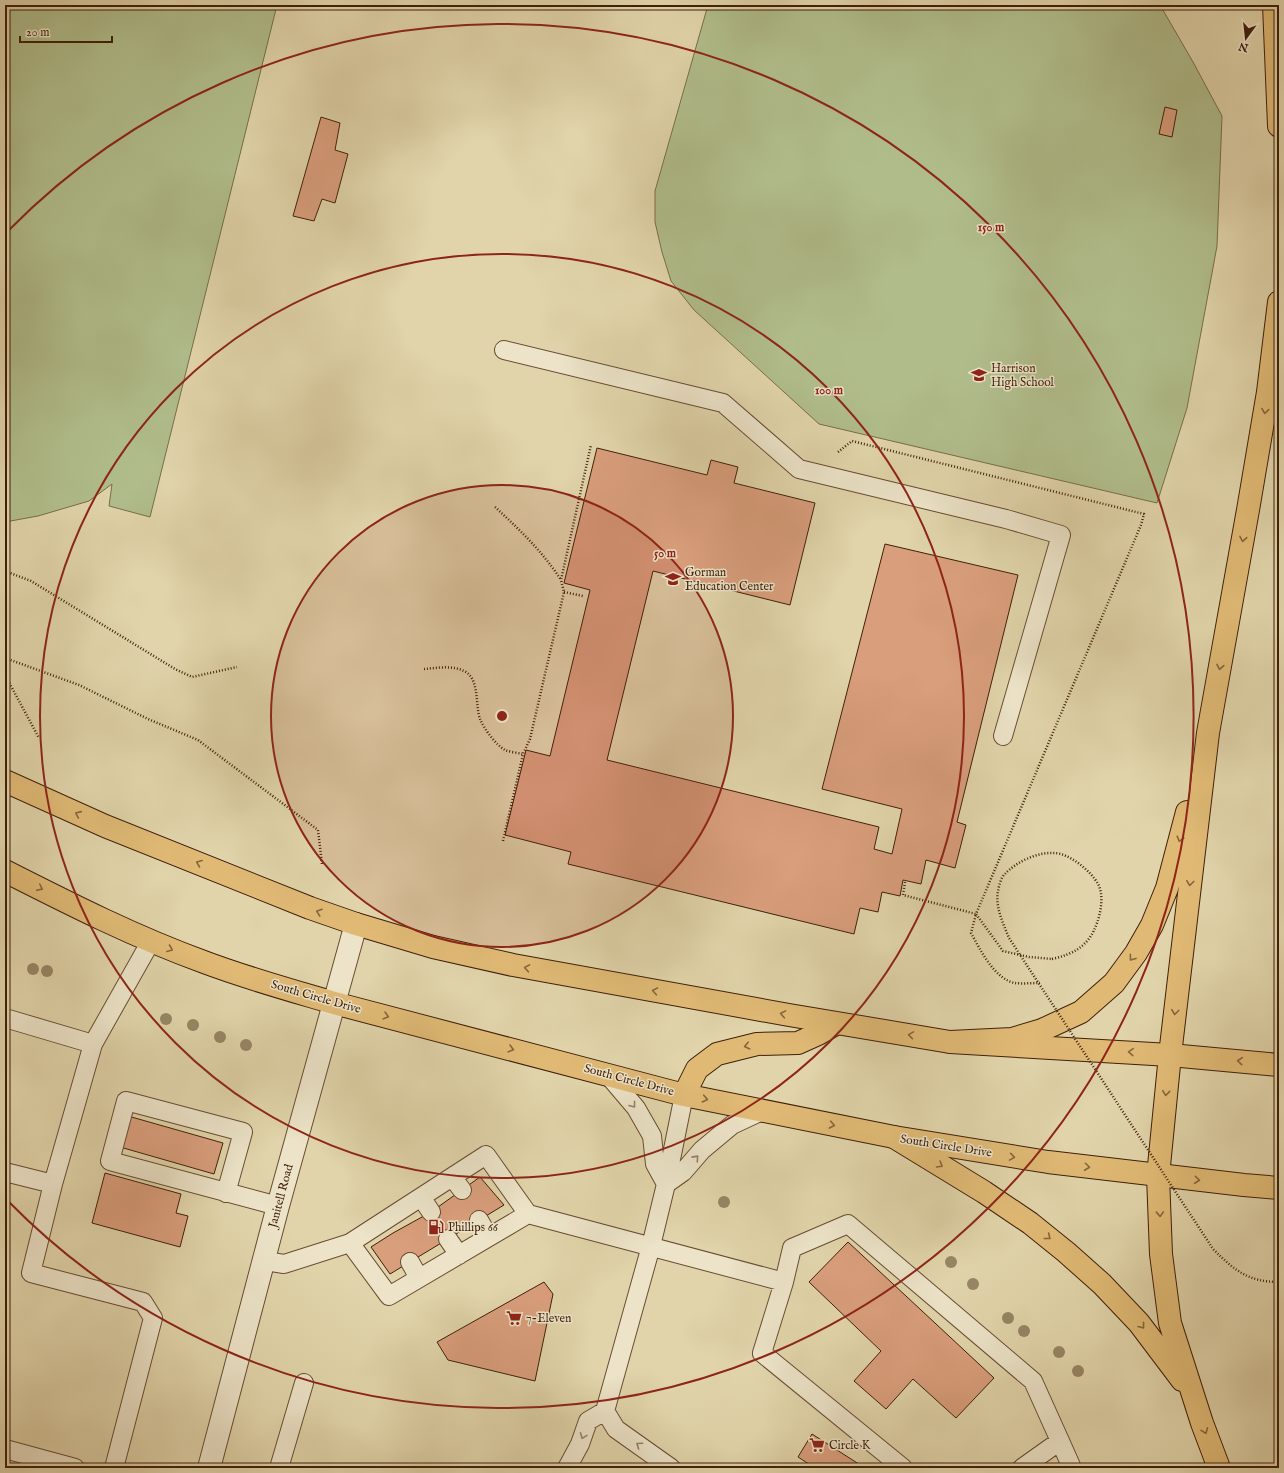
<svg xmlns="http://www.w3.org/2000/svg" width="1284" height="1473" viewBox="0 0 1284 1473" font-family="'IM FELL English',serif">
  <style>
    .green { fill: #b0bd8b; stroke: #786e4a }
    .building { fill: #d99e7c; stroke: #3f1f0a }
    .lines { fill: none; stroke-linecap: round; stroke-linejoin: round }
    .service-casing { stroke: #684c32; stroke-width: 20 }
    .tertiary-casing { stroke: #684c32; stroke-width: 24 }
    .primary-casing { stroke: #3f1f0a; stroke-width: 24 }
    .motorway-casing { stroke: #3f1f0a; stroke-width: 24 }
    .path { stroke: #3f1f0a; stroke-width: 2.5; stroke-dasharray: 1 2; stroke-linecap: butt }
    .service { stroke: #ece3c8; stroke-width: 18 }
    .tertiary { stroke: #ece3c8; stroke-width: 22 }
    .primary { stroke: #e0ba75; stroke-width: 22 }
    .motorway { stroke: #e0ba75; stroke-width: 22 }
    .path-bridge { stroke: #3f1f0a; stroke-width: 2.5; stroke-dasharray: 1 2; stroke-linecap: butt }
    .tree { fill: #978664 }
    .oneway { stroke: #87653a }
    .oneway2 { stroke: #968169 }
    .ring { fill: none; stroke: #8f2418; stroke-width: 2 }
    .labels { text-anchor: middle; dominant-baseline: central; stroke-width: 3; stroke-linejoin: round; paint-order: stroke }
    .poi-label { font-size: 12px; fill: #3f1f0a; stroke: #ece3c8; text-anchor: start }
    .street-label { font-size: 12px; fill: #3f1f0a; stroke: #ece3c8 }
    .centre { fill: #8f2418; stroke: #ece3c8; stroke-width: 2 }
    .ring-label { font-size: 12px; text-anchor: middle; font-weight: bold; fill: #8f2418; stroke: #ece3c8; stroke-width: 3; stroke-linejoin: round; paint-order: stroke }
  </style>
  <rect width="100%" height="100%" fill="#e1d4aa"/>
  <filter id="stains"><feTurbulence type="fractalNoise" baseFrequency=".005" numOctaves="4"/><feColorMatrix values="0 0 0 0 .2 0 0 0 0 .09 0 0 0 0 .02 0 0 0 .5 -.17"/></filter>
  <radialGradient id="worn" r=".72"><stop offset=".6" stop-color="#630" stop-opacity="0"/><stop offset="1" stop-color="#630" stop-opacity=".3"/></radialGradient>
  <path class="green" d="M5,5H277L150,517L109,506L112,484L89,501L38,516L5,522Z
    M708,5H1160L1193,62L1222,116L1217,246L1187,408L1157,503L819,424L694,310L671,281L662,252L655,222V191Z"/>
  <path class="building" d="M1165,107L1177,110L1172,137L1159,134Z
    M321,117L340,123L335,150L348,154L335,203L322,199L314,221L293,216Z
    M597,448L707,475L711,460L738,467L734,483L815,503L790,605L653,571L607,760L879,827L874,849L892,854L902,809L822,789L885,544L1018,575L957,822L966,825L955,868L926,860L921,884L903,880L900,896L882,892L878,912L860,908L854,934L568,864L571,852L505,835L526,750L550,756L590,590L564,583Z
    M128,1116L223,1143L214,1174L120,1147Z
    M105,1173L181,1194L176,1213L188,1216L180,1247L92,1223Z
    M480,1177L504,1205L390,1274L371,1247L393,1233L431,1212Z
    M848,1242L994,1378L956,1418L913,1379L886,1409L854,1381L881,1351L809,1282Z
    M544,1282L553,1294L535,1381L448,1360L437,1342Z
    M812,1434L865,1468H815L798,1457Z"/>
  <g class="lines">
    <defs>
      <path id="service" d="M504,350L723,403L799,469L1006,519L1061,535L1003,736
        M5,1018L93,1044
        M608,1075L636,1108L652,1136L655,1164L666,1184
        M5,1172L53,1184L31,1273L143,1302L153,1318L114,1468
        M452,1177L462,1190
        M53,1184L93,1044L151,941
        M666,1184L683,1172L702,1150L732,1125L762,1111
        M226,1193L243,1132L126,1101L110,1161L278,1206
        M421,1197L431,1212
        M479,1220L489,1237
        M448,1239L459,1255
        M350,1243L389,1296L528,1214
        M265,1261L284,1264L350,1243L486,1155L528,1214L784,1282
        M410,1262L419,1278
        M605,1411L616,1429L671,1468
        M5,1449L75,1468
        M279,1468L304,1383
        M567,1468L580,1444L588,1421L605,1411L651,1246L666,1184L684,1095
        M903,1468L762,1353L784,1282L792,1248L848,1224L1033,1381L1060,1441
        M1022,1468L1060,1441L1072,1468"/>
      <path id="tertiary" d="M209,1468L278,1206L356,924"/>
      <path id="primary" d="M5,781L105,826L310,908L356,924L433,947L513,965L789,1015L950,1042L1170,1055L1279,1065
        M5,871C70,904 135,937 204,962C246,978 290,990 334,1003L684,1095L894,1137L1048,1162L1244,1185L1279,1188
        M684,1095L697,1069L717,1054L757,1044L798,1043L818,1034L837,1023"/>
      <path id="motorway" d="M1274,5L1279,126
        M950,1042L1012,1039L1042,1030L1081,1012L1114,983L1136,953L1152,925L1167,888L1187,812
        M894,1137L984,1192L1030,1223L1066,1252L1102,1284L1139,1323L1182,1380
        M1219,1468L1202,1423L1170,1323L1161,1254L1158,1176L1170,1055L1208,733L1248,510L1268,392L1279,302"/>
    </defs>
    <use href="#service" class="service-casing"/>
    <use href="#tertiary" class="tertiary-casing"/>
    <use href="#primary" class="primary-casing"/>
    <use href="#motorway" class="motorway-casing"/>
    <path class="path" d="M838,452L852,441L1144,514L1141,525L976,914L1003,951L1029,957L1052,959
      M495,507C519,529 543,552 561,580
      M5,571L31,581L175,669L192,677L237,667
      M564,592L583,596
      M5,658L79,685L148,719L198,740L318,830L322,864
      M424,669C437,668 452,665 464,671C480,678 475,706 480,719C484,729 496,745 505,750C510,752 518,753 523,754
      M5,675L39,738
      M503,841L523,754L530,739L564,592L561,580L591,445
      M905,882L903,895L976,914L971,933C980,949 994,979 1015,983C1022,984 1032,983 1040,983"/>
    <use href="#service" class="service"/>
    <use href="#tertiary" class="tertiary"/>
    <use href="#primary" class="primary"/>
    <use href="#motorway" class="motorway"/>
    <path class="path-bridge" d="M1052,959C1074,954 1089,946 1097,923C1101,912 1104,895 1098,884C1091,871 1069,853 1054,853C1037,852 1016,862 1005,874C1001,877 999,886 998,891C995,907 1003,923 1009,938L1213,1249C1234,1270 1248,1282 1279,1282"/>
  </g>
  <g class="tree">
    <circle cx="33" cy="969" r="6"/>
    <circle cx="47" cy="971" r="6"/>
    <circle cx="166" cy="1019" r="6"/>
    <circle cx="193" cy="1025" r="6"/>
    <circle cx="220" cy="1037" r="6"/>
    <circle cx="246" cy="1045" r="6"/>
    <circle cx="724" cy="1202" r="6"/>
    <circle cx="951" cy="1262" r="6"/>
    <circle cx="973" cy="1284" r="6"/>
    <circle cx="1008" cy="1318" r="6"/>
    <circle cx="1024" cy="1331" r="6"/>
    <circle cx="1059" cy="1352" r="6"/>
    <circle cx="1078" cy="1371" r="6"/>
  </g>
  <defs><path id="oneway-chevron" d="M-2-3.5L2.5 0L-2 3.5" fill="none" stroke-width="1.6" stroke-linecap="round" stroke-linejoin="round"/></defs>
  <g class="oneway">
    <use href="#oneway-chevron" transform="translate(1265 411) rotate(99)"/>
    <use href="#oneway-chevron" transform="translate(1243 539) rotate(100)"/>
    <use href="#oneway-chevron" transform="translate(1220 667) rotate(100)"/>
    <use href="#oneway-chevron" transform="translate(78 814) rotate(-156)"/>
    <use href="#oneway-chevron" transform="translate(1180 839) rotate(105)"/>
    <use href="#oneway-chevron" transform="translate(199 863) rotate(-158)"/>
    <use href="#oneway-chevron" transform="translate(1190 883) rotate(97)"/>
    <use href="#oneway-chevron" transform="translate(40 888) rotate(26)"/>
    <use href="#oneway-chevron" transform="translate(319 912) rotate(-161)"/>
    <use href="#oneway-chevron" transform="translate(170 949) rotate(22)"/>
    <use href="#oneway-chevron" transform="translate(1132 958) rotate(126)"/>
    <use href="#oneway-chevron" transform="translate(527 968) rotate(-170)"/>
    <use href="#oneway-chevron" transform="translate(655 991) rotate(-170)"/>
    <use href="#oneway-chevron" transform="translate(1175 1012) rotate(97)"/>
    <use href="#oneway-chevron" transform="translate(783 1014) rotate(-170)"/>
    <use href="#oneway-chevron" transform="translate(386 1016) rotate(15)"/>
    <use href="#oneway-chevron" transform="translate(911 1035) rotate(-171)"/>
    <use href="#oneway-chevron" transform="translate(747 1046) rotate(167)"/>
    <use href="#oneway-chevron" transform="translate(511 1049) rotate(15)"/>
    <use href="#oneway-chevron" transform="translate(1131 1052) rotate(-177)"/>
    <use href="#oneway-chevron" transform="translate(1240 1061) rotate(-175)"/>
    <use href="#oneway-chevron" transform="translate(1166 1093) rotate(96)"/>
    <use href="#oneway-chevron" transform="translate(705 1099) rotate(12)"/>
    <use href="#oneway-chevron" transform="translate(832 1125) rotate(11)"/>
    <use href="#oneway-chevron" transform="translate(1012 1157) rotate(9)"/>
    <use href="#oneway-chevron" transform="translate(940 1165) rotate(31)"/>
    <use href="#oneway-chevron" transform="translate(1087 1167) rotate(7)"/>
    <use href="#oneway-chevron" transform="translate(1197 1180) rotate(6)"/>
    <use href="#oneway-chevron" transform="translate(1160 1214) rotate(88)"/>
    <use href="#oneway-chevron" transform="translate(1048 1237) rotate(39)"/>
    <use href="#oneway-chevron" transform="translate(1142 1326) rotate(52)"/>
    <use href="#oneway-chevron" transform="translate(1205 1431) rotate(69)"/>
  </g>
  <g class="oneway2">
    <use href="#oneway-chevron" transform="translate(633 1105) rotate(52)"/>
    <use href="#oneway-chevron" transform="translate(696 1158) rotate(-48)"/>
    <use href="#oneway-chevron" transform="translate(583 1436) rotate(111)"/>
    <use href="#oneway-chevron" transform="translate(639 1445) rotate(-145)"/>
  </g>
  <circle cx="502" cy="716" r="231" fill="#8f2418" fill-opacity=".12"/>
  <g class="ring">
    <circle cx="502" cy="716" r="231"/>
    <circle cx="502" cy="716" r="462"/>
    <path d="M8 231A692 692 0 1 1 8 1201"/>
  </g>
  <defs>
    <symbol id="school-bare" viewBox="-9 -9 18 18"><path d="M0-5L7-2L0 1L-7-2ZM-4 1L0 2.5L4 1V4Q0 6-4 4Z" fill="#8f2418" stroke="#ece3c8" stroke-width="2.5" paint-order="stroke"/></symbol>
    <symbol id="fuel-bare" viewBox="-9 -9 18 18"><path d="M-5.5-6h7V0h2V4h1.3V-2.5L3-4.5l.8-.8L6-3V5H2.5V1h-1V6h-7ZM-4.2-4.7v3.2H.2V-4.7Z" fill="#8f2418" stroke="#ece3c8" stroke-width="2.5" paint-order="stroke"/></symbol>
    <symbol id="supermarket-bare" viewBox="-9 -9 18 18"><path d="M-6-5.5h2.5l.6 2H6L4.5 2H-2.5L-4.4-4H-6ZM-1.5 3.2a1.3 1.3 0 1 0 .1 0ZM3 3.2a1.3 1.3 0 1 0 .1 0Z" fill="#8f2418" stroke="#ece3c8" stroke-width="2.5" paint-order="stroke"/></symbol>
  </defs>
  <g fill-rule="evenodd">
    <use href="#school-bare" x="968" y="364" width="22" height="22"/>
    <use href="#school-bare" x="662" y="568" width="22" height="22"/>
    <use href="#fuel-bare" x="425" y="1216" width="22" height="22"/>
    <use href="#supermarket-bare" x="503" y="1307" width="22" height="22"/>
    <use href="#supermarket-bare" x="806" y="1434" width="22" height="22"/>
  </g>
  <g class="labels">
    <g class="poi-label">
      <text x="991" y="368">Harrison<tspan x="991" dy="14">High School</tspan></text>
      <text x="685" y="572">Gorman<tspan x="685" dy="14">Education Center</tspan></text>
      <text x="448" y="1227">Phillips 66</text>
      <text x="526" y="1318">7-Eleven</text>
      <text x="829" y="1445">Circle K</text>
    </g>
    <g class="street-label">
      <text transform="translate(316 997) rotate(16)">South Circle Drive</text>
      <text transform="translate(629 1080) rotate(15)">South Circle Drive</text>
      <text transform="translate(946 1146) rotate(9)">South Circle Drive</text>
      <text transform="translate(281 1196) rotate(-75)">Janitell Road</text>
    </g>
  </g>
  <circle cx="502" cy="716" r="6" class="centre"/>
  <g class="ring-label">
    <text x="991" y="231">150 m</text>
    <text x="829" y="394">100 m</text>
    <text x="665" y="557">50 m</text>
  </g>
  <rect width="1284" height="1473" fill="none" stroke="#e1d4aa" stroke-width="20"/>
  <rect x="6" y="6" width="1272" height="1461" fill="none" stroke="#3f1f0a" stroke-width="2"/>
  <rect x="10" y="10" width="1264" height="1453" fill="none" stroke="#3f1f0a"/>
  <g transform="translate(1246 38) rotate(195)" stroke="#ece3c8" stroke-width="3" paint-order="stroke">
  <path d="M0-3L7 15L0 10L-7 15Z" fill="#3f1f0a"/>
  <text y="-6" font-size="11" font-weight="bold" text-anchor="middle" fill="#3f1f0a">N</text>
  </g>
  <path d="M20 36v6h92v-6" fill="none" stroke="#3f1f0a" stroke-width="2"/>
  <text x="26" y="36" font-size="12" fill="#3f1f0a" stroke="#ece3c8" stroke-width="3" paint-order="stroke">20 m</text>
  <rect width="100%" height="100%" filter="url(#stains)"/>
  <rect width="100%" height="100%" fill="url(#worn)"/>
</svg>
